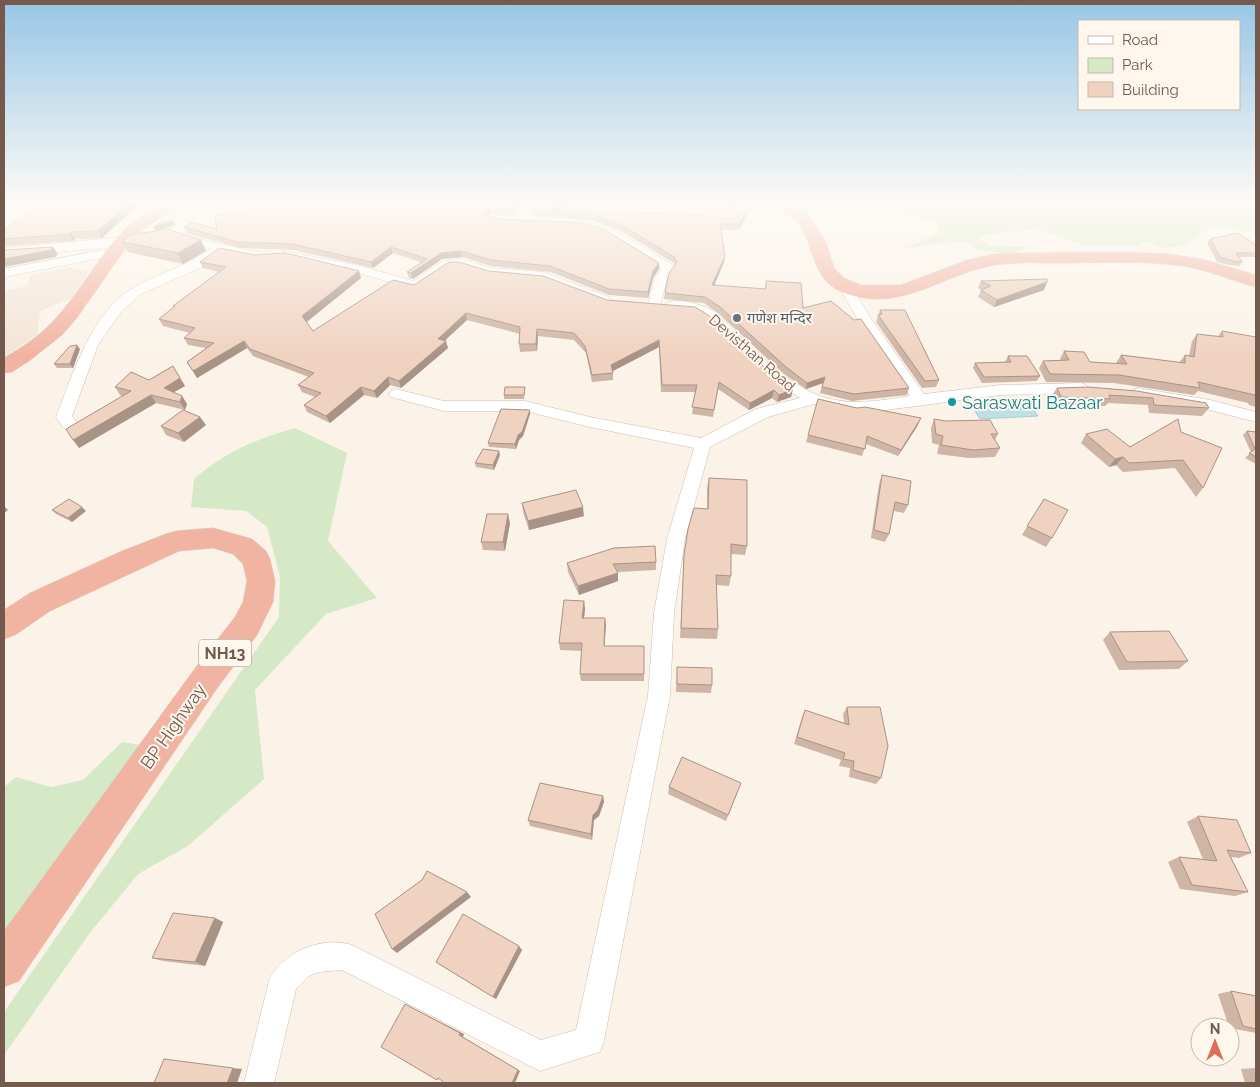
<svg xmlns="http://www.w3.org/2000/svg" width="1260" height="1087" viewBox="0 0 1260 1087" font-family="Raleway,'Noto Sans Devanagari',sans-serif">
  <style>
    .residential { fill: #f3e5d6 }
    .green { fill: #d5e9c6 }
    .water { fill: #bde0e4; stroke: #a3cfd6 }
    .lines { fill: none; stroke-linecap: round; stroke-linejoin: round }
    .minor-casing { stroke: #cdbbae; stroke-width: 1 }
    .highway-casing { stroke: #d8d1cd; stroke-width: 1 }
    .minor { fill: #fff; fill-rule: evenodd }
    .highway { fill: #f2b4a2; fill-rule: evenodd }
    .wall { fill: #ceb5a5 }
    .shaded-wall { fill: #a89386 }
    .building { fill: #f0d2c0; stroke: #a89386 }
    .worship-dot { fill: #6b7280; stroke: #fef7ee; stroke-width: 2 }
    .culture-dot { fill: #0f9aa8; stroke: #fef7ee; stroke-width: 2 }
    .labels { text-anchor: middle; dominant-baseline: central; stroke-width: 4; stroke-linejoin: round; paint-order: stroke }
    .far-worship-label { font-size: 15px; fill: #5b616d; stroke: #fef7ee; text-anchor: start }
    .far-street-label { font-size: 15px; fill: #745a4d; stroke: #fef7ee }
    .shield { fill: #fef7ee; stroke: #9d897d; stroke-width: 1 }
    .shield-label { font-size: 16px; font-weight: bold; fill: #745a4d }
    .culture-label { font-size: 18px; fill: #0d838f; stroke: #fef7ee; text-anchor: start }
    .street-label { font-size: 18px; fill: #745a4d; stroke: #fef7ee }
  </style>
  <rect width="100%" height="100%" fill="#fbf3e8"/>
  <path class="residential" d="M69,267L89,272L71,299L40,311L37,335L4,357V291L27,286L31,275Z"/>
  <path class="green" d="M888,203H1256V236L1252,233L1226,226L1210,228L1183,246L1161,248L1147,241L1138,246H1086L1038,229L977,236L989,246L1030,247L1011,254L979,250L965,242L933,244L903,249L939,233L936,223L908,213L883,208Z
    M295,428L347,453L328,541L377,598L326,614L255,690L264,779L188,846L138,874L89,934L4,1055V1012L279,617L280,577L267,527L246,511L191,507L194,479C225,452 256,439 295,428Z
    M122,742L140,745L25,917L4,945V787L16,777L51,787L83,780Z"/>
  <path class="water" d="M1027,401L1038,416L980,419L971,405Z"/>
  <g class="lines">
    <defs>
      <path id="minor" d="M264,203H286L281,206L197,225L182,232L210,242L260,252L262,255L256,259L224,252L202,267L141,294L121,312L98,345L72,416L80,427L78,431C66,434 62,426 56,417C72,376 92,311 133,288C158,273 187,266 211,249L174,236H165L163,234L165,232L189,220Z
        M523,203H534L529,210L534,214L527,224L523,225L517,222L522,215L516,210Z
        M585,221L622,234L673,265L675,268L667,278L660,307H650L648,304L655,278L662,269L614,238L581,226L579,224L581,222Z
        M137,236L141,238L143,240L141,242L118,247L4,256V248Z
        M103,250L109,254L107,257L4,277V269Z
        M286,251L364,267L413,281L443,261L462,259L491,268L544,272L609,297L611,300L604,304L538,279L490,276L461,267H450L415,290L362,274L282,258L280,255Z
        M846,284L851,285L870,317L924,394L1001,385L1081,383L1086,385L1089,388L1086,391L1081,393L1001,395L870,412H847L814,404L768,417L710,447L685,539L674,613L670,696L604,1041L600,1052L540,1071L342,970L319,972L309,976L296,989L274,1083H244L269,981C281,952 325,934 354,946L541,1040L576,1030L648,696L654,613L667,539L694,448L590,427L525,411H444L391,397L388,394L391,391L396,389L444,401H525L590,417L701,438L756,409L800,398L772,380L702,315L691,310L666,308L664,305C672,296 702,304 711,310C720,315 727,323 734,330C759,353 784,381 815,394C846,407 878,401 910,396L856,317L840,288Z
        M1138,388L1210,400L1256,412V422L1210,410L1133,396L1130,393L1133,390Z"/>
      <path id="highway" d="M162,203H183L144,229L130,242L76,319L62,335L29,361L12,372L4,373V358C23,347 41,335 56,318C96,274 105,234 162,203Z
        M774,203H793L808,214L826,242L834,268L844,278L861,285H901L967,260L995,254L1013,253L1120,252L1168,254L1202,259L1256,275V287C1232,281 1208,270 1183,266C1142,260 1100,263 1058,263C1040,263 1022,262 1005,264C947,268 902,318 840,291C813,279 814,248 800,225C793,215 781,213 774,203Z
        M213,528L252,539L266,551L270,559L275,581L273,602L257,635L218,687L19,981L4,987V931L196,667L235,617L243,602L247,581L243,564L233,554L213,548L179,551L50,611L15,635L4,639V610L30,593L122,551L166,534L176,531Z"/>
    </defs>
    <use href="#minor" class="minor-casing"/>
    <use href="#highway" class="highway-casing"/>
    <use href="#minor" class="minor"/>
    <use href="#highway" class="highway"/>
  </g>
  <path class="wall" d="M531,203H570L560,210L704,215L706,203H735L732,206L748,208L747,214L739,230H721L724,262L714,285L765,289L766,281L909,388L907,395L852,401L820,393L823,383L806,389L784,374L719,314L704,303L664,299L665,293L675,265L674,263L623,232L592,220L535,216L534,212L532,210Z
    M139,204L102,238L75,239L73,241L4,246V230Z
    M517,207L518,209L519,215L490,214L488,216L659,263V269L653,278L648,298L609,295L551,272L491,266L463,257L442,259L413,279L409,278L407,272L421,262L393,253L373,268L294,250L240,248L187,233L184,227L217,229L358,211Z
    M1210,239L1256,245V257H1239L1242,262L1240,266L1230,265L1217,262L1207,243Z
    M201,240L206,251L183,264L128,252L122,242Z
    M200,262L361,278L307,322L313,331L414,285L449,262L773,375L793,389L791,397L777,402L772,398L749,410L718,389L713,417L692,414L695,392H661L659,347L613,371V380L592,382L586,353L574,340L538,336L537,351L520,352L519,344L520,334L467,320L445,340L448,348L401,388L390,385L377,398L364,395L330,423L307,412L304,405L315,397L302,392L298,385L309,377L253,356L247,348L197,378L187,362L206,348L188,345L184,338L190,333L163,326L159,319L174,307L173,306L219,272L203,268Z
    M981,281L1047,282L1044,290L994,307L978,297L981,290L978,288Z
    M880,310L939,380L936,387L922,388L876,322Z
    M1222,331L1256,337V407L1249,405L1248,403L1198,391L1194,395L1114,383L1046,382L1039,368L1043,361L1061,360L1060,359L1064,351L1090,362L1117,364L1116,363L1121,355L1179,363L1185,355L1189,356L1192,341L1197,334L1218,336Z
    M80,349L73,368H57L54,364Z
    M1008,356L1040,376L1037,381L982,383L973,368L975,363L1005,362Z
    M173,366L185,386L174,392L182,396L187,404L185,410L156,403L79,448L122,396L120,395L115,387L149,380Z
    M525,387V391L524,399H504V395Z
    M1057,388L1137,391L1209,408L1202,416L1149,413L1148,405L1108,403L1105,406L1057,404L1052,395Z
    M530,410V414L523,436L519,440L516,449L489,447L488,443Z
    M934,419L998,434L995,440L1000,448L995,457L969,458L937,454L939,445L932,443L931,428Z
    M206,425L184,442L166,435L161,426Z
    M918,425L898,456L866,444L862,456L806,442L808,435Z
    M1247,431L1256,432V464L1245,458L1251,452L1243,435Z
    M1181,432L1203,488L1196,497L1175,468L1123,472L1116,465L1109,467L1081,443L1086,434L1130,447Z
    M500,455L494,470L476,467L475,463Z
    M882,475L908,505L904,513L894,511L889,534L885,542L871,538L879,484Z
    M709,478L747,546L745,555L731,554V576L729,586L716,585L718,629L717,639L680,638L684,555L707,509V488Z
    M1044,499L1052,538L1046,547L1022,535Z
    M522,503L584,516L529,530L523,512Z
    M52,510L86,511L72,522L56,514Z
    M510,523L505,551L483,550L481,542Z
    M656,562V570L617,572L618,581L579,595L568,572L567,563Z
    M584,601L585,609L584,618H605L604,646H644V681H581L580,674L582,651L560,650L559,643Z
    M1110,632L1188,661L1179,669L1119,670L1103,640Z
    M677,667L712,685L711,693L676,692Z
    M847,707L881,778L876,784L849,777L850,768L839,766L841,760L794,744L802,717L805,710L844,723L843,714Z
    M669,787L739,789L726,821L668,794Z
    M603,796L604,802L599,816L594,820L592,840L530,826L528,820Z
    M1198,816L1251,853L1239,858L1231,857L1248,892L1235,896L1180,889L1168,862L1179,857L1203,859L1187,822Z
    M215,918L223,922L205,966L163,961L152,958Z
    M522,950L496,999L440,965L436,962Z
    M1231,991L1256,996V1033L1230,1028V1027H1229L1218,994Z
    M1256,1068V1083H1245L1241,1069Z"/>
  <path class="shaded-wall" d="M129,203H138L139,204L102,238L98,231Z
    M514,203H520L515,209L513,204Z
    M561,203H570L558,212L552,210Z
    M731,203H735L728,212L729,206Z
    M489,208L490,214L482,220L481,214Z
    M748,208L747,214L739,230V224Z
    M174,221L176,225L156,231L153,227Z
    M70,232L75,239L73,241L69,234Z
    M201,240L206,251L183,264L178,253Z
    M53,247L58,254L55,257L4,267V259Z
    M391,247L393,253L373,268L371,262Z
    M461,251L463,257L442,259L413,279L411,273L441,253Z
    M725,256L724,262L712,291V285Z
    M659,263V269L653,278L648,298V292L653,271Z
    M359,271L361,278L305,323L302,316Z
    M1047,282L1044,290L994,307L997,300Z
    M466,313L467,320L439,346L438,339Z
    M537,329L538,336L537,351L536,344Z
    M659,340V347L611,372V365Z
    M244,341L247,348L197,378L193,371Z
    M446,341L448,348L401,388L399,381Z
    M77,345L80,349L73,368L70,364Z
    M388,377L390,385L377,398L374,391Z
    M825,377L823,383L806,389L807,383Z
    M180,378L185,386L169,395L164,388Z
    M361,387L364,395L330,423L326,416Z
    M793,389L791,397L777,402L779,395Z
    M774,390L772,398L749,410L750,403Z
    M151,395L156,403L79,448L73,440Z
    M182,396L187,404L185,410L180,402Z
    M530,410V414L523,436L519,440L516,449L515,444L518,435Z
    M200,417L206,425L184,442L178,433Z
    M921,418L918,425L898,456L901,450Z
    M499,451L500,455L494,470L493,465Z
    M1123,457L1116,465L1109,467L1115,459Z
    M4,506L8,510L4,513Z
    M82,507L86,511L72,522L68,518Z
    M583,507L584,516L529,530L528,521Z
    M508,514L510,523L505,551L503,542Z
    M618,573V581L579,595L578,586Z
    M584,601L585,609L583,626L582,618Z
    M605,618L606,626L604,653V646Z
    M603,796L604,802L599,816L594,820L592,840L591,834L593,815Z
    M467,892L471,897L397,953L392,949Z
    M215,918L223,922L205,966L195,962Z
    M519,946L522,950L496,999L493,997Z
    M405,1004L464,1034L463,1037L520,1071L515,1083H512Z
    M233,1068L242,1069L237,1083H227Z"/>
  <path class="building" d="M39,203H129L98,231L70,232L69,234L4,239V230Z
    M272,203H354L358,211L378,203H514L513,204L518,209L489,208L481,214L499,219L582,223L603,229L659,263L653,271L648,292L609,289L550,266L490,260L461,251L441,253L411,273L407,272L427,259L391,247L371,262L292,244L237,242L184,227L192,222L217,229L215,216L256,209Z
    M531,203H561L552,210L704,215L706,203H731L729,206L748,208L739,224H720L725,256L712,285L766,289V281L801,283L803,308L831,301L854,320L861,319L909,388L854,394L822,387L825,377L807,383L786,367L720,307L705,297L665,293L669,273L677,262L674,257L623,226L591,214L534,210L535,208Z
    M163,221H174L153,227Z
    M167,229L201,240L178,253L122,242L130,235Z
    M1238,233L1256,245V253H1236L1242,262L1233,261L1220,257L1210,239Z
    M53,247L51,250L4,259V250Z
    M219,248L255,255L286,253L359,271L302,316L313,331L393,280L414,285L449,262H459L489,271L543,276L607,300L695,307L708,315L773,375L793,389L779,395L774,390L750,403L719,382L714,410L692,407L697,385H662L659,340L611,365L613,373L592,375L585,346L574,333L537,329L536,344H519L520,327L466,313L438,339L446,341L399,381L388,377L374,391L361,387L326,416L304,405L321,393L298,385L314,373L250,349L244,341L193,371L187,362L214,343L184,338L195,328L159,319L175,306H173L226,267L200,262Z
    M1047,279V282L997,300L981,290L991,286L981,281Z
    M880,310H905L939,380L925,381L878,315L882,314Z
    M1222,331L1256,337V398L1255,395L1198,382L1200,388L1119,375L1050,374L1043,361L1069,360L1064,351L1084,352L1090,362L1127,364L1121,355L1185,363V355L1194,357L1197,334L1223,337Z
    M77,345L70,364H54L70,346Z
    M1008,356H1027L1040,376L984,377L975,363L1011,362Z
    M173,366L180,378L164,388L182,396L180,402L151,395L73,440L66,429L131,391L115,387L131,372L149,380Z
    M505,387H525L524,395H504Z
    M1088,387L1137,391L1206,403L1209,408L1154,405L1153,398L1109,395L1110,399L1061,397L1057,388Z
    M818,399L857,408L865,407L921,418L901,450L867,436L865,449L808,435Z
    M501,409L530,410L522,432L518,435L515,444L488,443Z
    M183,410L200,417L178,433L161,426Z
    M934,419L946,421L990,420L998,434H991L1000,448L973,450L941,445L943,436L936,434Z
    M1178,419L1181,432L1222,448L1203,488L1183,460L1129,463L1123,457L1115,459L1086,434L1107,429L1130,447Z
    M1247,431L1256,432V457L1249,453L1255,449Z
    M483,449L499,451L493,465L475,463Z
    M882,475L911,481L908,505L895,502L889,534L874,530Z
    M709,478L747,480V546L731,544V576L716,575L718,629L681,628L684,555L688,529L694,508L708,509Z
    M576,490L583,507L528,521L522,503Z
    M69,499L82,507L68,518L52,510Z
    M1044,499L1068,510L1052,538L1027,526Z
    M487,514H508L503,542H481Z
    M655,546L656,562L613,564L618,573L578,586L567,563L614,548Z
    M564,600L584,601L582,618H605L604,646H644V674H580L582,643H559Z
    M1169,631L1188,661L1127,662L1110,632Z
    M677,667L712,668V685L677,684Z
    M847,707H880L888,746L881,778L853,770L854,761L843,759L845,753L797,737L805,710L849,725Z
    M682,757L741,783L728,815L669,787Z
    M540,783L603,796L598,810L593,815L591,834L528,820Z
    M1198,816L1237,820L1251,853L1227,850L1248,892L1192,885L1179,857L1217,861Z
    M427,871L467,892L392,949L375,914L422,880Z
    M173,913L215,918L195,962L152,958Z
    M463,914L519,946L493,997L436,962Z
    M1231,991L1256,996V1029L1243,1026Z
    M405,1004L460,1033L459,1035L518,1070L512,1083H445L438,1078L437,1080L381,1047Z
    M164,1059L233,1068L227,1083H154Z"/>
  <linearGradient id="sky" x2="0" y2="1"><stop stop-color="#97c6e6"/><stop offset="0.57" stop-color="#fdfaf5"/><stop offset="1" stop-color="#fdfaf5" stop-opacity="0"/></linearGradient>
  <rect width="1260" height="355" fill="url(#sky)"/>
  <circle class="worship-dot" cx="737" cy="318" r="5"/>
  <circle class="culture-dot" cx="952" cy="402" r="5"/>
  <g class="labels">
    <g class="far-worship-label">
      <text x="747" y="318">गणेश मन्दिर</text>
    </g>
    <g class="far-street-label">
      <text transform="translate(752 353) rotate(41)">Devisthan Road</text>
    </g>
    <rect class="shield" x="199" y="639.5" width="52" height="27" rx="4"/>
    <g class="shield-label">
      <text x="225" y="653">NH13</text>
    </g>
    <g class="culture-label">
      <text x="962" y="402">Saraswati Bazaar</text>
    </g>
    <g class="street-label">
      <text transform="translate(173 726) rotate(-55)">BP Highway</text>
    </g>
  </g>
  <rect width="1260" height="1087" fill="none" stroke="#745a4d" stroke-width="10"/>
  <rect x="1078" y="20" width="162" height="90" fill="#fef7ee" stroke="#c7b8ae"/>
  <rect x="1088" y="36" width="25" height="8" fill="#ffffff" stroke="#c7b8ae"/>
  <text x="1122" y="45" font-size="15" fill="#745a4d">Road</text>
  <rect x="1088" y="58" width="25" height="15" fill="#d5e9c6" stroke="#c7b8ae"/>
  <text x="1122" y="70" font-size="15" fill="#745a4d">Park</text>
  <rect x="1088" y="82" width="25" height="15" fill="#f0d2c0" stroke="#c7b8ae"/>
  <text x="1122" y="95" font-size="15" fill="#745a4d">Building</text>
  <g transform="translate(1215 1042)"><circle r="24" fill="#fef7ee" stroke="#c7b8ae"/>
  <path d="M0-4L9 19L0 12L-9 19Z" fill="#df6e53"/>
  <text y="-8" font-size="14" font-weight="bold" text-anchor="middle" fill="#745a4d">N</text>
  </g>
</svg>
